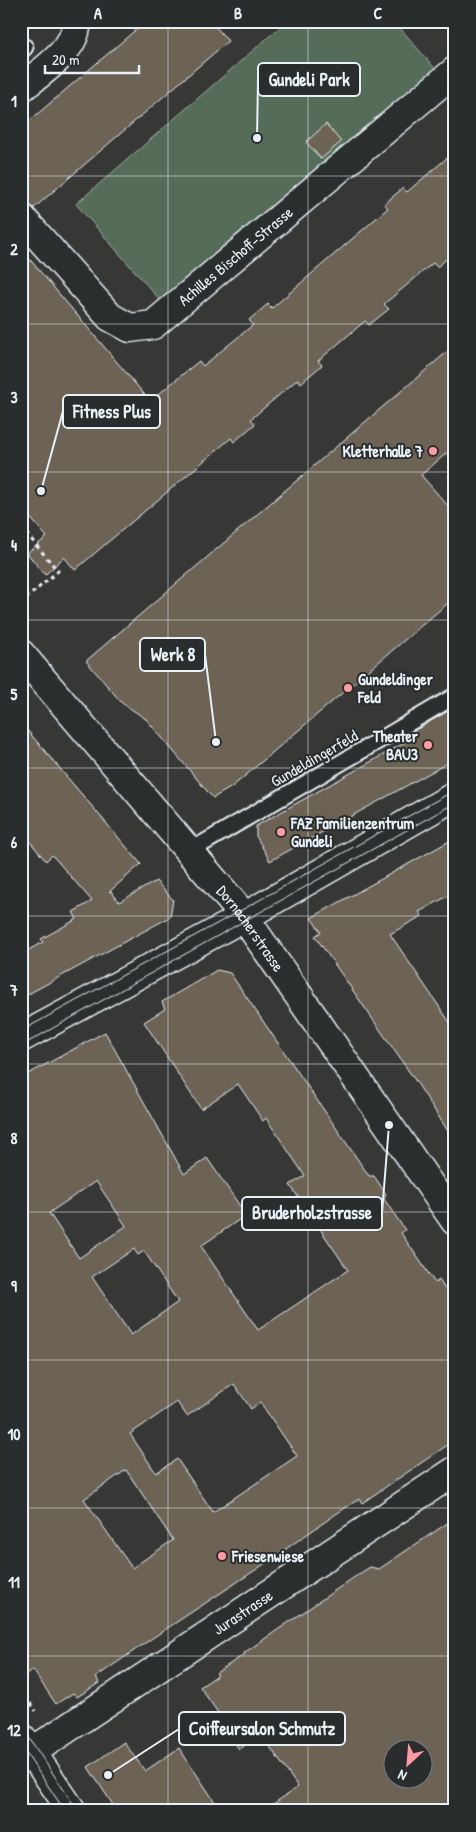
<svg xmlns="http://www.w3.org/2000/svg" width="476" height="1832" viewBox="0 0 476 1832" font-family="'Patrick Hand',sans-serif">
  <style>
    .green { fill: #546c59; stroke: #9eaea8 }
    .building { fill: #6c6454; stroke: #e8f1f8; fill-rule: evenodd }
    .lines { fill: none; stroke-linecap: round; stroke-linejoin: round }
    .lane-casing { stroke: #e8f1f8; stroke-width: 19 }
    .street-casing { stroke: #e8f1f8; stroke-width: 31 }
    .secondary-casing { stroke: #e8f1f8; stroke-width: 31 }
    .path { stroke: #e8f1f8; stroke-width: 3; stroke-dasharray: 4 4; stroke-linecap: butt }
    .lane { stroke: #2a2d2e; stroke-width: 15 }
    .street { stroke: #2a2d2e; stroke-width: 28 }
    .secondary { stroke: #2a2d2e; stroke-width: 28 }
    .tram { stroke: #e8f1f8; stroke-width: 1 }
    .grid { fill: none; stroke: #e8f1f8; stroke-width: 1; stroke-opacity: 0.55 }
    .poi-dot { fill: #ff9aa2; stroke: #2a2d2e; stroke-width: 2 }
    .labels { text-anchor: middle; dominant-baseline: central; stroke-width: 4; stroke-linejoin: round; paint-order: stroke }
    .street-label { font-size: 16px; fill: #e8f1f8; stroke: #2a2d2e }
    .poi-label { font-size: 16px; font-weight: bold; fill: #e8f1f8; stroke: #2a2d2e; text-anchor: start }
    .leader { fill: none; stroke: #e8f1f8; stroke-width: 2 }
    .callout-dot { fill: #e8f1f8; stroke: #2a2d2e; stroke-width: 2 }
    .callout { fill: #2a2d2e; stroke: #e8f1f8; stroke-width: 2 }
    .callout-label { font-size: 18px; text-anchor: middle; font-weight: bold; fill: #e8f1f8 }
    .neatline { fill: none; stroke: #e8f1f8; stroke-width: 2 }
    .grid-label { font-size: 16px; text-anchor: middle; font-weight: bold; fill: #e8f1f8 }
  </style>
  <rect width="100%" height="100%" fill="#373836"/>
  <filter id="ink" filterUnits="userSpaceOnUse"><feTurbulence type="fractalNoise" baseFrequency=".02" numOctaves="2"/><feDisplacementMap in="SourceGraphic" scale="10" xChannelSelector="R" yChannelSelector="G"/><feConvolveMatrix kernelMatrix="1 2 1 2 8 2 1 2 1" color-interpolation-filters="sRGB"/></filter>
  <g filter="url(#ink)">
    <path class="green" d="M287,21H394L437,71L166,307L76,204Z"/>
    <path class="building" d="M146,21H211L228,41L34,208L27,203H21V128Z
      M326,124L341,142L321,159L306,142Z
      M455,151V252L437,267L433,263L407,285L384,304L389,309L369,325L365,321L318,361L322,365L301,383L298,379L251,419L255,424L234,442L231,438L75,570L64,557L45,575L27,553L47,537L21,507V249L150,401L199,361L203,366L226,347L253,325L249,320L268,304L272,308L388,208L384,204L403,188L407,192Z
      M455,345V446L421,475L455,514V597L232,787L213,798L146,719L122,703L86,661Z
      M455,707V759L270,861L256,836V826L415,737L412,732Z
      M21,723L141,864L109,892L111,891L119,902L156,881L173,900L170,917L21,998V954L43,942L41,939L77,919L73,912L92,901L52,855L46,861L21,831Z
      M455,838V892L419,912L422,916L390,934L455,1030V1142L417,1083L315,936L321,932L311,918Z
      M217,970L230,973L369,1176H374L386,1194L384,1199L405,1230L401,1233L435,1283L439,1280L445,1289L455,1282V1440L362,1503L359,1499L336,1514L263,1565L151,1639L96,1677L99,1683L77,1697L73,1693L56,1704L33,1670L21,1678V1078L105,1032L184,1174L207,1158L246,1215L201,1246L258,1330L348,1270L290,1185L305,1176L266,1118L263,1121L238,1084L201,1109L144,1022L165,1009L162,1002ZM96,1181L126,1226L79,1258L49,1213ZM134,1249L138,1255L144,1251L178,1302L131,1335L92,1277ZM234,1384L251,1409L260,1402L297,1456L213,1512L177,1459L156,1473L130,1434L177,1402L187,1416ZM126,1470L173,1540L132,1568L84,1499Z
      M455,1518V1811H263L298,1787L261,1734L239,1749L218,1719L221,1717L200,1687L218,1675L216,1673L245,1654L244,1653L359,1574L370,1567L379,1569ZM394,1750H424V1780H394Z
      M124,1742L145,1771L179,1748L221,1811H117L88,1767Z"/>
    <g class="lines">
      <defs>
        <path id="lane" d="M21,51L25,47
          M190,851L455,696"/>
        <g id="street">
          <path d="M21,88C40,73 79,48 76,21"/>
          <path id="s1" d="M22,218L110,317L130,328L153,325L455,71"/>
          <path d="M21,1038L244,917L455,796"/>
          <path d="M22,1738L72,1811"/>
          <path id="s2" d="M21,1759L455,1471"/>
        </g>
        <g id="secondary">
          <path id="s3" d="M21,654L240,911L455,1221"/>
        </g>
      </defs>
      <use href="#lane" class="lane-casing"/>
      <use href="#street" class="street-casing"/>
      <use href="#secondary" class="secondary-casing"/>
      <path class="path" d="M449,475L455,483
        M21,527L58,571L21,603
        M449,1250L455,1257
        M21,1690L36,1711"/>
      <use href="#lane" class="lane"/>
      <use href="#street" class="street"/>
      <use href="#secondary" class="secondary"/>
      <path class="tram" d="M21,1031L240,911L455,790
        M21,1046L455,803
        M21,1726L78,1811
        M21,1746L65,1811"/>
    </g>
  </g>
  <path class="grid" d="M168,21V1811M308,21V1811M21,176H455M21,324H455M21,472H455M21,620H455M21,768H455M21,916H455M21,1064H455M21,1212H455M21,1360H455M21,1508H455M21,1656H455"/>
  <g class="poi-dot">
    <circle cx="433" cy="451" r="5"/>
    <circle cx="348" cy="688" r="5"/>
    <circle cx="428" cy="745" r="5"/>
    <circle cx="281" cy="832" r="5"/>
    <circle cx="222" cy="1556" r="5"/>
  </g>
  <g class="labels">
    <g class="street-label">
      <text stroke="none"><textPath href="#s1" startOffset="286">Achilles Bischoff-Strasse</textPath></text>
      <text transform="translate(314 758) rotate(-30)">Gundeldingerfeld</text>
      <text stroke="none"><textPath href="#s3" startOffset="358">Dornacherstrasse</textPath></text>
      <text stroke="none"><textPath href="#s2" startOffset="266">Jurastrasse</textPath></text>
    </g>
    <g class="poi-label">
      <text x="423" y="451" text-anchor="end">Kletterhalle 7</text>
      <text x="358" y="679">Gundeldinger<tspan x="358" dy="18">Feld</tspan></text>
      <text x="418" y="736" text-anchor="end">Theater<tspan x="418" dy="18">BAU3</tspan></text>
      <text x="291" y="823">FAZ Familienzentrum<tspan x="291" dy="18">Gundeli</tspan></text>
      <text x="232" y="1556">Friesenwiese</text>
    </g>
  </g>
  <path class="leader" d="M257 138L258 79M41 491L63 411M216 742L205 654M389 1125L382 1213M108 1775L179 1729"/>
  <g class="callout-dot">
    <circle cx="257" cy="138" r="5"/>
    <circle cx="41" cy="491" r="5"/>
    <circle cx="216" cy="742" r="5"/>
    <circle cx="389" cy="1125" r="5"/>
    <circle cx="108" cy="1775" r="5"/>
  </g>
  <g class="callout">
    <rect x="258" y="63" width="102" height="33" rx="5"/>
    <rect x="63" y="395" width="97" height="33" rx="5"/>
    <rect x="140" y="638" width="65" height="33" rx="5"/>
    <rect x="242" y="1197" width="140" height="33" rx="5"/>
    <rect x="179" y="1712" width="166" height="33" rx="5"/>
  </g>
  <g class="callout-label">
    <text x="309" y="86">Gundeli Park</text>
    <text x="112" y="418">Fitness Plus</text>
    <text x="173" y="661">Werk 8</text>
    <text x="312" y="1219">Bruderholzstrasse</text>
    <text x="262" y="1735">Coiffeursalon Schmutz</text>
  </g>
  <rect width="476" height="1832" fill="none" stroke="#2a2d2e" stroke-width="55"/>
  <g transform="translate(408 1764) rotate(206)"><circle r="24" fill="#2a2d2e" stroke="#767b7f"/>
  <path d="M0-4L9 19L0 12L-9 19Z" fill="#ff9aa2"/>
  <text y="-8" font-size="14" font-weight="bold" text-anchor="middle" fill="#e8f1f8">N</text>
  </g>
  <path d="M45 65v8h94v-8" fill="none" stroke="#e8f1f8" stroke-width="2.5"/>
  <text x="52" y="65" font-size="15" fill="#e8f1f8" stroke="#2a2d2e" stroke-width="4" paint-order="stroke">20 m</text>
  <rect x="28" y="28" width="420" height="1776" class="neatline"/>
  <g class="grid-label">
    <text x="98" y="19">A</text>
    <text x="238" y="19">B</text>
    <text x="378" y="19">C</text>
    <text x="14" y="107">1</text>
    <text x="14" y="255">2</text>
    <text x="14" y="403">3</text>
    <text x="14" y="551">4</text>
    <text x="14" y="700">5</text>
    <text x="14" y="848">6</text>
    <text x="14" y="996">7</text>
    <text x="14" y="1144">8</text>
    <text x="14" y="1292">9</text>
    <text x="14" y="1440">10</text>
    <text x="14" y="1588">11</text>
    <text x="14" y="1736">12</text>
  </g>
</svg>
